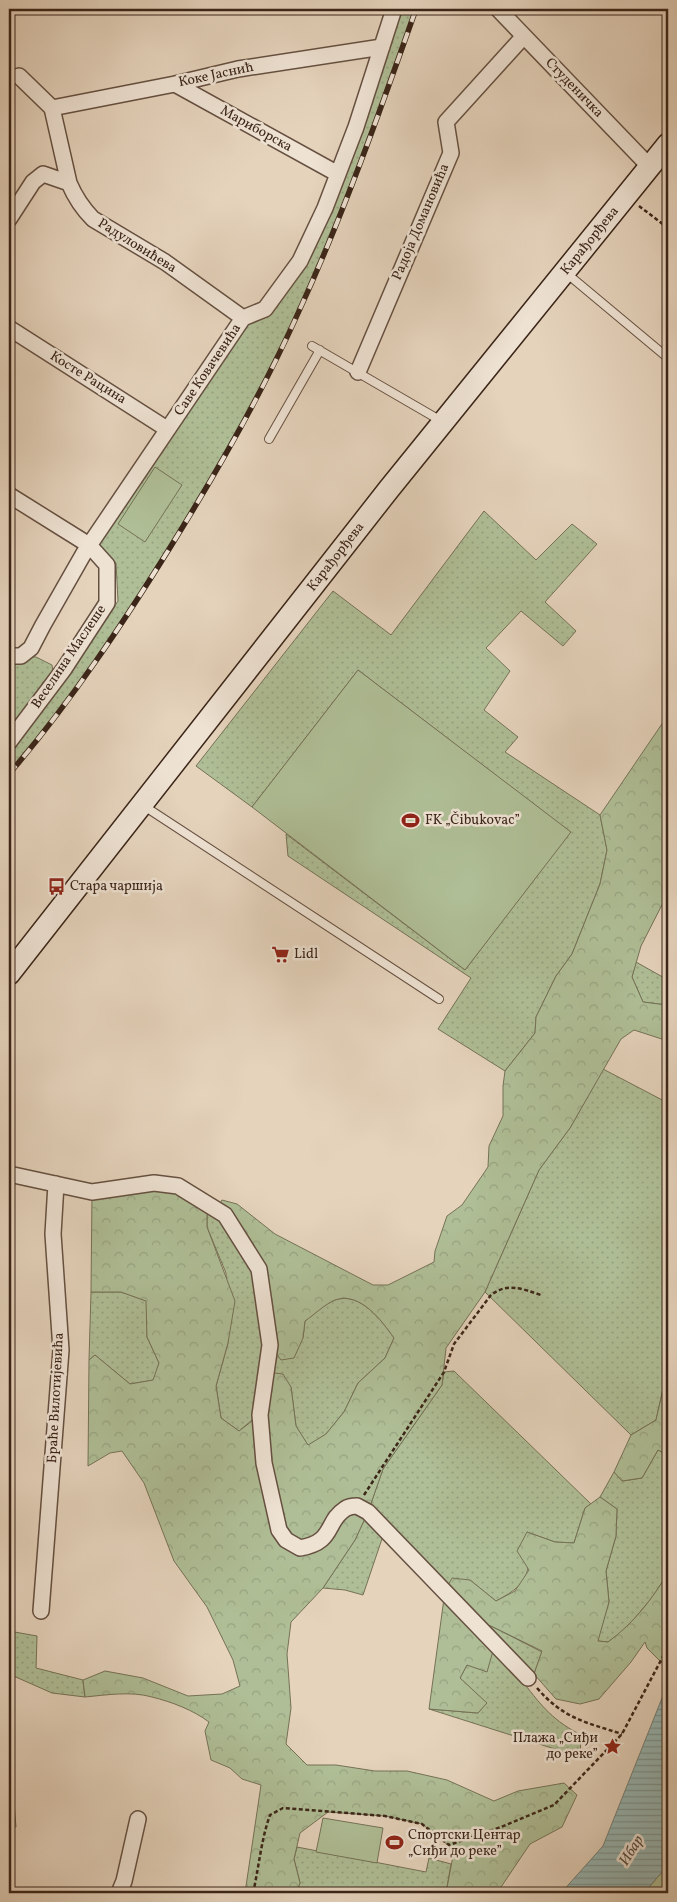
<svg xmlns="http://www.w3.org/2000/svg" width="677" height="1902" viewBox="0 0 677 1902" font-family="Vollkorn,serif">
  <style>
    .grass { fill: url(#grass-dots); stroke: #757257 }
    .forest { fill: url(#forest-crowns); stroke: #757257 }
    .garden { fill: #afbe96; stroke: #757257 }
    .water { fill: url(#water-rules); stroke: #727d76 }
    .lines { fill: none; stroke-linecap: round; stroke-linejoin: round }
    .lane-casing { stroke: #665041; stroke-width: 10 }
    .street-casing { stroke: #665041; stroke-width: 18 }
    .secondary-casing { stroke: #3b2518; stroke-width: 24 }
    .path { stroke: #3b2518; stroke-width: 2.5; stroke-dasharray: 4 2.5; stroke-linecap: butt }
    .lane { stroke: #eee2d3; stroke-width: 8 }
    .street { stroke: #eee2d3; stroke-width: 15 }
    .secondary { stroke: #eee2d3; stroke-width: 21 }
    .rail-casing { stroke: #3b2518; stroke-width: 5.5 }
    .rail { stroke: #eee2d3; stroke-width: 4; stroke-dasharray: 11; stroke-linecap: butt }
    .labels { text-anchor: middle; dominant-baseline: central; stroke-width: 5; stroke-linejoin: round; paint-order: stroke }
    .street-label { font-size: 14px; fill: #3b2518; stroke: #eee2d3 }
    .poi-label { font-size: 14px; fill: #3b2518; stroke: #eee2d3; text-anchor: start }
    .water-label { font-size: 15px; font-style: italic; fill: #524a3f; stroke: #eee2d3 }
  </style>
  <defs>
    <pattern id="grass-dots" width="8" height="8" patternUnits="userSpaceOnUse" patternTransform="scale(1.25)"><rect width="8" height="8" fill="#afbe96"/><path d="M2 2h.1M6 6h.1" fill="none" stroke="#97a381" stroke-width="1.8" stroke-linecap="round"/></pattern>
    <pattern id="forest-crowns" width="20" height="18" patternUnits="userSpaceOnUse" patternTransform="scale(1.25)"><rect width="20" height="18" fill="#afbe96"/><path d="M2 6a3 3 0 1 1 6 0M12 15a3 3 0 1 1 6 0" fill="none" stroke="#97a381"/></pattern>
    <pattern id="water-rules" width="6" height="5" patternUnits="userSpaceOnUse" patternTransform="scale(1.25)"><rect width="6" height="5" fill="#96b7b5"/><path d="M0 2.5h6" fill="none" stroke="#7c9592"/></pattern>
  </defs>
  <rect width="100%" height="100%" fill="#e5d3bc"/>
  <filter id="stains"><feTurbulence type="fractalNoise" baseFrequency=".004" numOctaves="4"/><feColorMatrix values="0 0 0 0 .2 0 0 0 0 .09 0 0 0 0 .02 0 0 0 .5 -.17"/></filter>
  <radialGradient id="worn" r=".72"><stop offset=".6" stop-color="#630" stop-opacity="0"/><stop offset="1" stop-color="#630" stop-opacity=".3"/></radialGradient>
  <path class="grass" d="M394,9H416C380,111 343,213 299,311C263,392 218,470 172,546C123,625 70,703 9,773V747L75,667L118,601L116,563L106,553L89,545L243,318L265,309L300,261Z
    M484,511L536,560L572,524L597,544L545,602L576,631L563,646L521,611L486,648L510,671L484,710L518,737L505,752L600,815L607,850L600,884L572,954L556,976L536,1017L535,1033L505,1071L438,1029L471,978L288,856L286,834L465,970L570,832L358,670L252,807L196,766L333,591L391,635Z
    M9,656L36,657L52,665L53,673L9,734Z
    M636,962L668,980V1007L666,1005L643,1002L632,977Z
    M603,1069L668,1103V1367L656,1420L631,1435L485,1292L539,1170L570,1128Z
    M207,1203L225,1215L303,1338L305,1321C313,1315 326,1303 335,1300C360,1291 382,1321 394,1338L385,1358L358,1383L344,1412L326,1434L308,1446L296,1426L291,1387L239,1431L221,1418L216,1386L228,1343L226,1273L207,1227Z
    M91,1292H121L147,1301V1337L159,1363L154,1380L130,1384L95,1355L89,1360Z
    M454,1371L591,1504L585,1508L574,1543L555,1542L527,1532C529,1571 534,1581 496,1601L470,1580L445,1591L385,1530L363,1595L345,1590L323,1588L355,1540L368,1512L383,1469L442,1385L444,1372Z
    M658,1450L668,1455V1573L654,1595L626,1629L608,1642L597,1641L609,1602L606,1571L616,1536L617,1509L600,1497L614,1472L623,1481L642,1478Z
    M477,1625L491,1626L542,1652L534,1674L524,1683C542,1707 554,1721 581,1735L580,1757L429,1709L478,1713L486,1703L460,1678L467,1665L487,1671Z
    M9,1631L37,1636L36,1668L83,1680L85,1697L52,1693L9,1674Z
    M9,1755H10L16,1827L9,1825Z
    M297,1847L426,1872L429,1858L451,1864L446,1893H296L300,1883L294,1859Z"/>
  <path class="forest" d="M668,715V900L665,899L641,946L632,977L643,1002L667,1005L668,1007V1041L634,1030L621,1039L570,1128L539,1170L485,1292L446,1348L442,1385L383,1469L368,1512L355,1540L323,1588L291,1622L287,1654L291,1708L286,1744L307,1765H336L375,1771H407L447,1780L494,1801L518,1791L564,1783L577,1795L562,1827L530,1844L497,1893H446L453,1856L448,1845L422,1824L385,1816L328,1812L300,1833L294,1859L300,1883L296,1893H245L261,1785L242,1779L230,1768L211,1760L205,1731L209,1722C193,1710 172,1702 152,1697C131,1691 106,1695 85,1697L83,1680L105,1671L143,1678L188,1696L222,1694L240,1686L233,1660L207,1607L174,1561L144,1483L122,1451L110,1453L88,1466L89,1360L95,1355L130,1384L153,1380L159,1363L147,1337L146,1301L121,1292H91L92,1192L154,1183L207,1203V1227L235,1301L228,1343L216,1386L221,1418L239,1431L260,1415L266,1372L283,1374L291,1387L296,1426L308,1445L326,1434L344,1412L358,1383L385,1358L394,1338C382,1321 360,1291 335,1300C325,1304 314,1315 305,1321L303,1338L294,1358L281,1360L270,1345L259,1269L216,1209L222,1200L237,1204L275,1234L373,1285H388L434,1262L435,1251L447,1216L462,1205L488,1167L489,1146L503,1116V1086L505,1071L535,1033L536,1017L556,976L572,954L600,884L607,850L600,815Z
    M668,1367V1455L658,1450L642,1478L622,1481L614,1472L631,1435L656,1420Z
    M600,1497L617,1509L616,1536L606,1571L609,1602L598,1641L608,1642C634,1623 652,1599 668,1573V1669L647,1648L645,1642L631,1662L599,1699L580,1704L556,1699L534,1674L542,1651L491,1626L477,1625L479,1639L493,1651L487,1672L467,1665L460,1678L487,1703L478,1713L429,1709L445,1591L452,1578L470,1580L496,1601L515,1591L529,1570L517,1551L527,1532L555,1542L574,1543L585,1508Z
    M668,1865V1890L666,1893H644Z"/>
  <path class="garden" d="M155,467L182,485L145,542L118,524Z
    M358,670L571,832L465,970L252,807Z
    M323,1818L383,1828L377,1863L316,1852Z"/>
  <path class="water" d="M668,1683V1865L644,1893H561L603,1846Z"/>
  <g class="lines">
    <defs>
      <path id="lane" d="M565,272L668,358
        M312,346L443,422
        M269,439L320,350
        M144,806L439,999"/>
      <path id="street" d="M498,9L650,167
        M19,76L52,108L69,183C75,197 82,208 93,219L165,262L243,318
        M175,84L338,174
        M52,108L175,84L238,69L382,47
        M9,219L33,182L43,174L69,183
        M9,328L167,429
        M358,372L451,153L446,122L524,36
        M9,495L89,545L107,565V603L64,669L9,742
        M9,656H21L31,648L43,625L84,553L243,318L265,309L300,261L325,208L356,127L394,9
        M9,1174L92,1192L154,1183L178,1186L225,1215L259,1269L270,1345L260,1415L264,1463L279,1530L286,1540L300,1548C335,1542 325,1522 345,1509C348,1507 353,1506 357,1506L368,1512L528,1678
        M41,1611L61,1350L53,1234L56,1184
        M119,1893L124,1881L138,1819"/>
      <path id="secondary" d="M9,974L389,489L668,144"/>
    </defs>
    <use href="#lane" class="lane-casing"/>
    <use href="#street" class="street-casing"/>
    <use href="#secondary" class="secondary-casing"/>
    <path class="path" d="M639,206L668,228
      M364,1495L444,1372L454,1344L491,1295C508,1282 522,1289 541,1295
      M537,1688C564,1719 585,1722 622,1734
      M253,1893C259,1867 261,1840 270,1815L283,1808L385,1816L422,1824L449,1845L501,1827L554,1805L622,1734L668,1647"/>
    <use href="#lane" class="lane"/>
    <use href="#street" class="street"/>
    <use href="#secondary" class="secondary"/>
    <defs>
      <path id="rail" d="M9,774C70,703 122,625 171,546C218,470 263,392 299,311C344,213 380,111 416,9"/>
    </defs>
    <use href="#rail" class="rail-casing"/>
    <use href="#rail" class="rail"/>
  </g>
  <defs>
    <symbol id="stadium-bare" viewBox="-9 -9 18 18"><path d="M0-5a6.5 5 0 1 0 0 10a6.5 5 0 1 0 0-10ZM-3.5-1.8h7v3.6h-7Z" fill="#8f2418" stroke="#eee2d3" stroke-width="2.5" paint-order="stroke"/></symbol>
    <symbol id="bus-bare" viewBox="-9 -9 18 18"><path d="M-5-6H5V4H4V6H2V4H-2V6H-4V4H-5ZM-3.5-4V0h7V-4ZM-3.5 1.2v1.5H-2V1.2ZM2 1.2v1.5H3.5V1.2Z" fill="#8f2418" stroke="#eee2d3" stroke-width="2.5" paint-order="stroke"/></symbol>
    <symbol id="supermarket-bare" viewBox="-9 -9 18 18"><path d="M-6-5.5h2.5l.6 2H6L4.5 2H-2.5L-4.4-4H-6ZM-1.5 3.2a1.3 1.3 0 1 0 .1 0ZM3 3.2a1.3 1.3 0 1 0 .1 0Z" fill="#8f2418" stroke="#eee2d3" stroke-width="2.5" paint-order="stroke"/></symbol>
    <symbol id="sight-bare" viewBox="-9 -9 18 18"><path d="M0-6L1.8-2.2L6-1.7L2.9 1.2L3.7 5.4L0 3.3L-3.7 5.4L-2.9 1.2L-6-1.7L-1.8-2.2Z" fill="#8f2418" stroke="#eee2d3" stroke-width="2.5" paint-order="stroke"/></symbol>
  </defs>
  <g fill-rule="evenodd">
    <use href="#stadium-bare" x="398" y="808" width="25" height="25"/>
    <use href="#bus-bare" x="44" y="874" width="25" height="25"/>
    <use href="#supermarket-bare" x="268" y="942" width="25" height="25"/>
    <use href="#sight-bare" x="600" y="1734" width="25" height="25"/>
    <use href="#stadium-bare" x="382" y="1830" width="25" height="25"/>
  </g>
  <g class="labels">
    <g class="street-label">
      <text transform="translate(216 75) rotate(-12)">Коке Јаснић</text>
      <text transform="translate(574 88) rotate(46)">Студеничка</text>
      <text transform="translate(256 129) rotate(29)">Мариборска</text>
      <text transform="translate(421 222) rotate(-67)">Радоја Домановића</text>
      <text transform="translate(590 241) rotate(-51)">Карађорђева</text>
      <text transform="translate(137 246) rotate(32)">Радуловићева</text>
      <text transform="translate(208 370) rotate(-56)">Саве Ковачевића</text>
      <text transform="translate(88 378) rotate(32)">Косте Рацина</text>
      <text transform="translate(336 557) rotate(-52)">Карађорђева</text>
      <text transform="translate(69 657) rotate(-56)">Веселина Маслеше</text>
      <text transform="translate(56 1398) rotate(-87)">Браће Вилотијевића</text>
    </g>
    <g class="poi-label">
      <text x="425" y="820">FK „Čibukovac”</text>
      <text x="70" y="886">Стара чаршија</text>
      <text x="294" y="954">Lidl</text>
      <text x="598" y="1738" text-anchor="end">Плажа „Сиђи<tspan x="598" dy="16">до реке”</tspan></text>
      <text x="408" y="1835">Спортски Центар<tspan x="408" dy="16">„Сиђи до реке”</tspan></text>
    </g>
    <g class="water-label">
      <text transform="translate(632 1851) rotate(-58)">Ибар</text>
    </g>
  </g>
  <rect width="677" height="1902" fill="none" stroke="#e5d3bc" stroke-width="30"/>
  <rect x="10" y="10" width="657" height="1882" fill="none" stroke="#3b2518" stroke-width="2.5"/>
  <rect x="15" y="15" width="647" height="1872" fill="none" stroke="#3b2518"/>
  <rect width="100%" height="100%" filter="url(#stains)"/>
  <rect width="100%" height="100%" fill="url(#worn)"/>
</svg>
